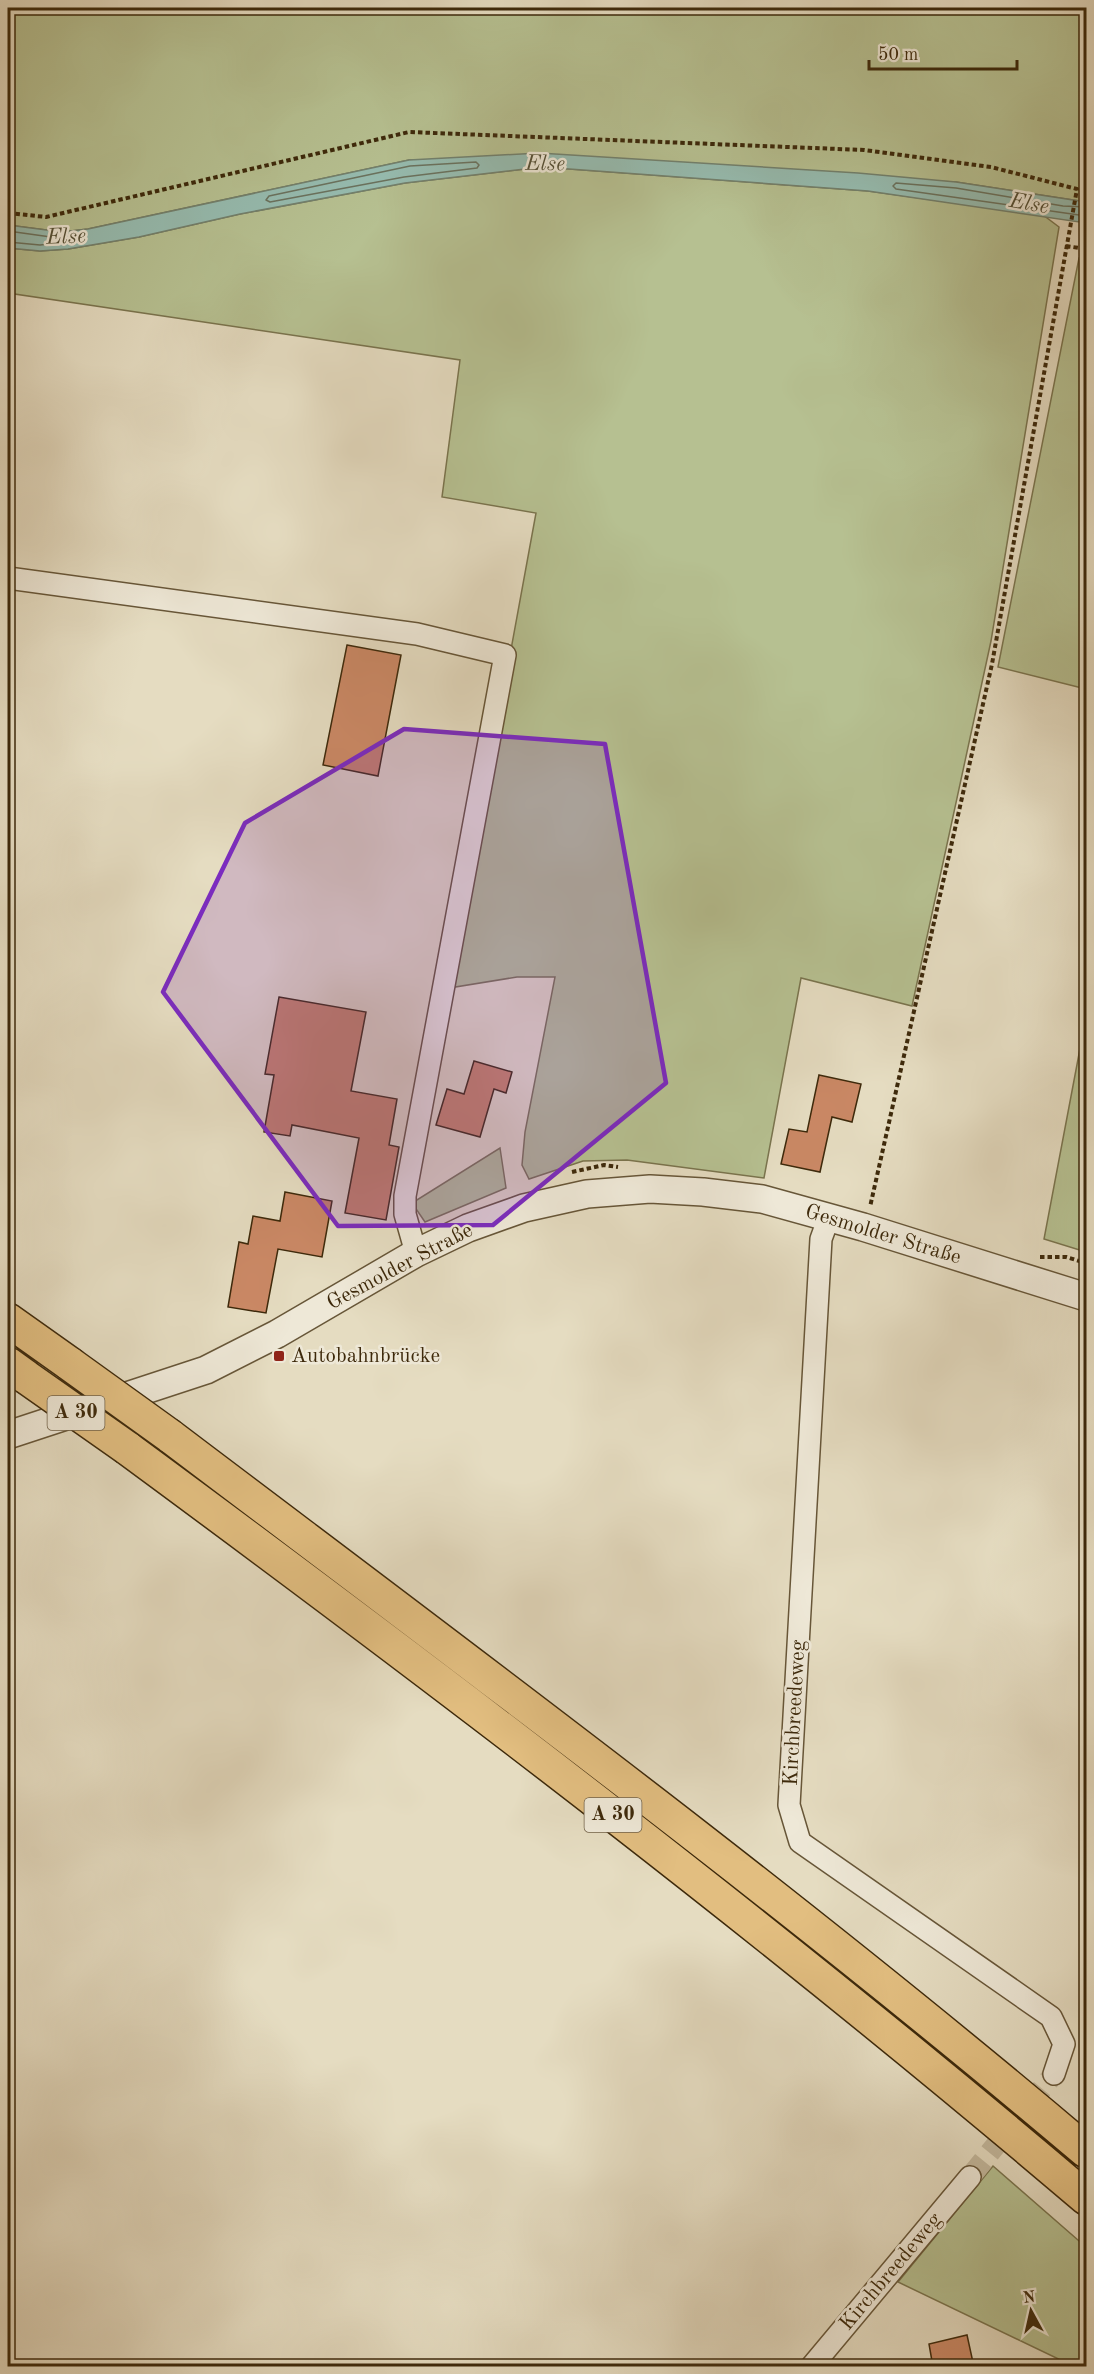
<svg xmlns="http://www.w3.org/2000/svg" width="1094" height="2374" viewBox="0 0 1094 2374" font-family="'Old Standard TT',serif">
  <style>
    .green { fill: #b6c091; stroke: #7a744e; stroke-width: 1.5 }
    .water { fill: #96bcb0; stroke: #72816e; stroke-width: 1.5 }
    .lines { fill: none; stroke-linecap: round; stroke-linejoin: round }
    .shore { stroke: #6a725e; stroke-width: 1.5 }
    .building { fill: #ca8865; stroke: #3d290b; stroke-width: 1.5 }
    .minor-tunnel { stroke: #c3b89d; stroke-width: 21; stroke-dasharray: 21 10; stroke-linecap: butt }
    .minor-casing { stroke: #675638; stroke-width: 24 }
    .tertiary-casing { stroke: #675638; stroke-width: 30 }
    .motorway-casing { stroke: #3d290b; stroke-width: 36 }
    .path { stroke: #3d290b; stroke-width: 4; stroke-dasharray: 4.5 3; stroke-linecap: butt }
    .minor { stroke: #eee8d7; stroke-width: 21 }
    .tertiary { stroke: #eee8d7; stroke-width: 27 }
    .motorway { stroke: #e2be80; stroke-width: 33 }
    .motorway-bridge-casing { stroke: #3d290b; stroke-width: 36; stroke-linecap: butt }
    .motorway-bridge { stroke: #e2be80; stroke-width: 33 }
    .marked { fill: #7b2cbf; fill-opacity: 0.2; stroke: #7b2cbf; stroke-width: 4.5; stroke-linejoin: round }
    .poi-dot { fill: #8f2418; stroke: #eee8d7; stroke-width: 2 }
    .labels { text-anchor: middle; dominant-baseline: central; stroke-width: 5; stroke-linejoin: round; paint-order: stroke }
    .shield { fill: #eee8d7; stroke: #726248; stroke-width: 1.5 }
    .shield-label { font-size: 20px; font-weight: bold; fill: #3d290b }
    .street-label { font-size: 21px; fill: #3d290b; stroke: #eee8d7 }
    .poi-label { font-size: 21px; fill: #3d290b; stroke: #eee8d7; text-anchor: start }
    .water-label { font-size: 22px; font-style: italic; fill: #534e34; stroke: #eee8d7 }
  </style>
  <rect width="100%" height="100%" fill="#e5dcc1"/>
  <filter id="stains"><feTurbulence type="fractalNoise" baseFrequency=".00333" numOctaves="4"/><feColorMatrix values="0 0 0 0 .2 0 0 0 0 .09 0 0 0 0 .02 0 0 0 .5 -.17"/></filter>
  <radialGradient id="worn" r=".72"><stop offset=".6" stop-color="#630" stop-opacity="0"/><stop offset="1" stop-color="#630" stop-opacity=".3"/></radialGradient>
  <path class="green" d="M8,8H1086V202L956,182L409,160L88,229L62,232L8,225Z
    M542,167L868,191L1043,215L1059,227L991,641L912,1006L801,978L764,1178L627,1160L583,1161L529,1179L522,1165L525,1132L555,977H517L449,988L536,513L442,497L460,360L8,293V248L40,251L68,249L139,237L240,214L405,183Z
    M1079,258L1086,259V689L998,667Z
    M1086,1017V1252L1044,1239Z
    M500,1148L506,1188L425,1222L412,1203Z
    M993,2166L1086,2247V2366H1073L898,2282Z"/>
  <path class="water" d="M539,153L858,173L956,182L1086,202V223L868,191L542,167L405,183L240,214L139,237L68,249L40,251L8,248V225L62,232L88,229L409,160Z"/>
  <g class="lines">
    <path class="shore" d="M476,162L479,165L477,168L404,177L270,202L266,200L269,196L410,166Z
      M1086,207L1063,206L956,188L896,183L893,186L896,189L1086,216
      M8,231L58,238L60,241L57,243L40,245L8,242"/>
  </g>
  <path class="building" d="M347,645L401,655L378,776L323,765Z
    M279,997L366,1012L351,1091L397,1099L389,1145L399,1147L386,1220L345,1213L359,1138L292,1125L290,1136L264,1132L274,1075L265,1074Z
    M474,1061L512,1072L506,1093L494,1089L480,1137L436,1125L447,1089L464,1094Z
    M819,1075L861,1084L852,1122L832,1117L820,1172L781,1164L789,1129L807,1132Z
    M285,1192L332,1201L322,1257L278,1249L266,1313L228,1307L239,1242L248,1244L253,1216L280,1221Z
    M967,2335L974,2367H933L929,2344Z"/>
  <g class="lines">
    <path class="minor-tunnel" d="M970,2177L1054,2074"/>
    <defs>
      <path id="minor" d="M8,578L417,634L505,655L405,1196V1214L416,1253
        M829,1217L821,1239L789,1805L800,1842L1051,2017L1064,2044L1054,2074
        M812,2366L970,2177"/>
      <path id="tertiary" d="M8,1435L206,1370L277,1334L416,1253L468,1228L524,1208L587,1194L650,1189L703,1192L762,1199L863,1227L1086,1297"/>
      <path id="motorway" d="M8,1320L70,1364
        M8,1364L26,1377
        M170,1436C479,1670 791,1901 1086,2151
        M127,1448C454,1689 777,1935 1086,2198"/>
    </defs>
    <use href="#minor" class="minor-casing"/>
    <use href="#tertiary" class="tertiary-casing"/>
    <use href="#motorway" class="motorway-casing"/>
    <path class="path" d="M8,213L46,217L409,132L864,150L991,167L1077,189L992,664L870,1207
      M1066,246L1086,249
      M572,1172L604,1165L618,1167
      M1040,1257H1066L1086,1263"/>
    <use href="#minor" class="minor"/>
    <use href="#tertiary" class="tertiary"/>
    <use href="#motorway" class="motorway"/>
    <defs>
      <path id="motorway-bridge" d="M70,1364L170,1436
        M26,1377L127,1448"/>
    </defs>
    <use href="#motorway-bridge" class="motorway-bridge-casing"/>
    <use href="#motorway-bridge" class="motorway-bridge"/>
  </g>
  <path class="marked" d="M404,729L605,744L666,1083L493,1225L338,1226L163,992L245,823Z"/>
  <rect class="poi-dot" x="273" y="1350" width="12" height="12" rx="3"/>
  <g class="labels">
    <g class="shield">
      <rect x="47.5" y="1396" width="57" height="34" rx="4.5"/>
      <rect x="584.5" y="1798" width="57" height="34" rx="4.5"/>
    </g>
    <g class="shield-label">
      <text x="76" y="1413">A 30</text>
      <text x="613" y="1815">A 30</text>
    </g>
    <g class="street-label">
      <text transform="translate(883 1235) rotate(17)">Gesmolder Straße</text>
      <text transform="translate(400 1267) rotate(-28)">Gesmolder Straße</text>
      <text transform="translate(795 1713) rotate(-87)">Kirchbreedeweg</text>
      <text transform="translate(891 2272) rotate(-50)">Kirchbreedeweg</text>
    </g>
    <g class="poi-label">
      <text x="291" y="1356">Autobahnbrücke</text>
    </g>
    <g class="water-label">
      <text transform="translate(545 164) rotate(1)">Else</text>
      <text transform="translate(1029 204) rotate(10)">Else</text>
      <text transform="translate(66 237) rotate(-2)">Else</text>
    </g>
  </g>
  <rect width="1094" height="2374" fill="none" stroke="#e5dcc1" stroke-width="30"/>
  <rect x="9" y="9" width="1076" height="2356" fill="none" stroke="#3d290b" stroke-width="3"/>
  <rect x="15" y="15" width="1064" height="2344" fill="none" stroke="#3d290b" stroke-width="1.5"/>
  <g transform="translate(1031 2311) rotate(352)" stroke="#eee8d7" stroke-width="4.5" paint-order="stroke">
  <path d="M0-4.5L10 22L0 15L-10 22Z" fill="#3d290b"/>
  <text y="-9" font-size="16" font-weight="bold" text-anchor="middle" fill="#3d290b">N</text>
  </g>
  <path d="M869 60v9h148v-9" fill="none" stroke="#3d290b" stroke-width="3"/>
  <text x="878" y="60" font-size="18" fill="#3d290b" stroke="#eee8d7" stroke-width="4.5" paint-order="stroke">50 m</text>
  <rect width="100%" height="100%" filter="url(#stains)"/>
  <rect width="100%" height="100%" fill="url(#worn)"/>
</svg>
